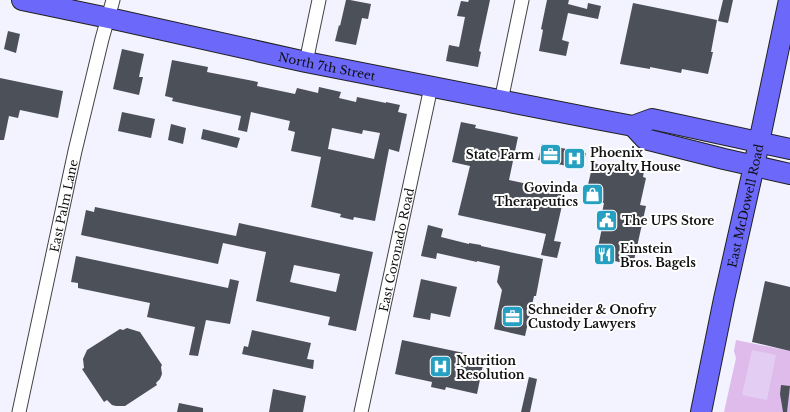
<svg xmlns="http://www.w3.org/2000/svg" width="790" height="412" viewBox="0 0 790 412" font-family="'Libre Baskerville',serif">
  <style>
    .green { fill: #debbeb }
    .pitch { fill: #e3cdf2 }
    .building { fill: #4c5059; fill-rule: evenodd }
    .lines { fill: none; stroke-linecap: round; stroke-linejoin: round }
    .minor-casing { stroke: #434343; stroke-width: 15 }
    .primary-casing { stroke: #212121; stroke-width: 22 }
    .minor { stroke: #fff; stroke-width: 13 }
    .primary { stroke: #6b68fa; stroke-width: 20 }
    .labels { text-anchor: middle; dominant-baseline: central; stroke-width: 4; stroke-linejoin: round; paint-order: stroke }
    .street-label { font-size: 12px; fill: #101010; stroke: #fff }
    .poi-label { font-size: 12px; font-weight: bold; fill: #101010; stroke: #fff; text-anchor: start }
  </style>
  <rect width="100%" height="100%" fill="#f3f2ff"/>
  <path class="green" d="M736,340L790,351V412H724L736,358L734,351Z"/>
  <path class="pitch" d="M752,350L776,355L767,400L742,395Z"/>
  <path class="building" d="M346,0H350L371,4L368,19L362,18L356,45L335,41L339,25L340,26Z
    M469,0H490L479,51L481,52L478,67L446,61L449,45L459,47L465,17L457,16L461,1L468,2Z
    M547,0H569L568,4L587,9L588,3L601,6L598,19L568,13L562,40L569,42L566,56L539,51L543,30L541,29Z
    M723,0H733L728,23L718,21Z
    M633,3L717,20L711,52H713L708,74L682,69L681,73L650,67V69L620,64Z
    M8,31L20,34L16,53L4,49Z
    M122,49L144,54L139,77H143L139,95L113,89Z
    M172,60L208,67L207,72L258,82L257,86L295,94L297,88L318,93L319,87L341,92L339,98L356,102L357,97L386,103V102L400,105L398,112L407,114L399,152L389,149L375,221L354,217L353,220L340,217L341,214L311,207L321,157L291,151L295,132L288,130L290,121L251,112L247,132L238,130L241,116L172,101L173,98L165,96ZM332,128L362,134L363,130L380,133L374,159L328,149Z
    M0,78L63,91L58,118L20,110L18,118L9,116L4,140H0Z
    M122,112L155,119L151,138L118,131Z
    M461,122L476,125L475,128L518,137L509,180L565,192L554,241L561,242L557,258L541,255L546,234L458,215L470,166L452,162Z
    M171,124L186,128L183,144L168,140Z
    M203,129L240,138L237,148L201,139Z
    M542,144L586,153L582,169L538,160Z
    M593,163L610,167V164L644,171L643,177L646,178L640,205L646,206L633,265L596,257L604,218H601L604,203L585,198Z
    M95,207L236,236L239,223L373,252L356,331L328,325L330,317L256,301L266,252L223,243L218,264L81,235L86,210L94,212ZM294,265L340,274L336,292L290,282Z
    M428,225L443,229L441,237L469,244V243L481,245V246L543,259L536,296H534L525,336L494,329L502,290L497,282L500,266L477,261V262L437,253L436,259L421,256Z
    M76,256L228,288L230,279L239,281L230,324L206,320L198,356L189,355L195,327L147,317L150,303L78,288V283L71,282Z
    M421,279L457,287L450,317L431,313L430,320L413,317Z
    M765,281L790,287V351L752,342Z
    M127,328L140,332L162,365L161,367L162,374L160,379L156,383L157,385L125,406H116L112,405L107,400L104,402L82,369L84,368L83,359L87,350L120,329L123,330Z
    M252,330L311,343L307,359L314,360L313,369L242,354L244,346L248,347Z
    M402,340L464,353V356L484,360L477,394L446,387L445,390L431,387L432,382L395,374Z
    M529,377L537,379L530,412H521Z
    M781,385L790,386L787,412H783L780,394Z
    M273,389L306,396L303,412H269Z
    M179,403L203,408V412H177Z"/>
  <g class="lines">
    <defs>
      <g id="minor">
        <path d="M306,62L319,0"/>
        <path d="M501,101L522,0"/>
        <path id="s1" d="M19,412L75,151L102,39L113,0"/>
        <path id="s2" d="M361,412L431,87"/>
      </g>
      <g id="primary">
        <path id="s3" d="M22,0L118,20L306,62L596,119L633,126L652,119L790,149"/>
        <path d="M633,126L645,139L724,159L790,174"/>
        <path id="s4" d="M701,412L724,299L754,166L789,0"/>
      </g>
    </defs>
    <use href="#minor" class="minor-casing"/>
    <use href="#primary" class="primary-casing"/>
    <use href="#minor" class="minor"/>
    <use href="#primary" class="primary"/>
  </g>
  <defs>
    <symbol id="office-square" viewBox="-11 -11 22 22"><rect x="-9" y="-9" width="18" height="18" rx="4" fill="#25a0c3" stroke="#fff"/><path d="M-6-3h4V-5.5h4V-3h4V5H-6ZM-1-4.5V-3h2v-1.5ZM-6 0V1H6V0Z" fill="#fff"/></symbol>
    <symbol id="hospital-square" viewBox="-11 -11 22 22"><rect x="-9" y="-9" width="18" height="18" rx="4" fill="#25a0c3" stroke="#fff"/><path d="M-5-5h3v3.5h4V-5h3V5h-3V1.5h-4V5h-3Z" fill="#fff"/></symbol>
    <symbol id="shop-square" viewBox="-11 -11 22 22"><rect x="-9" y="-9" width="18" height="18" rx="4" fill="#25a0c3" stroke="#fff"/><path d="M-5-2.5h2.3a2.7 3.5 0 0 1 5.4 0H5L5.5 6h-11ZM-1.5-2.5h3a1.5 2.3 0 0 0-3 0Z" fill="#fff"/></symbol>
    <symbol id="civic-square" viewBox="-11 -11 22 22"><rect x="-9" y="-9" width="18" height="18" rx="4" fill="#25a0c3" stroke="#fff"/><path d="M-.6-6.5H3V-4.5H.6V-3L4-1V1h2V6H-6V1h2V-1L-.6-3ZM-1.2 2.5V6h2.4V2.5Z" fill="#fff"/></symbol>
    <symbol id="restaurant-square" viewBox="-11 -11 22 22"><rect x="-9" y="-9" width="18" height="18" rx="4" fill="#25a0c3" stroke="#fff"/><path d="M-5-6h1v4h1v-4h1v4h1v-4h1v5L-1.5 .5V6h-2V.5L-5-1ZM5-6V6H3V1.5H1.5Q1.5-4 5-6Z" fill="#fff"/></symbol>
  </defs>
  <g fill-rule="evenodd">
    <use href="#office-square" x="538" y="142" width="25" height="25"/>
    <use href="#hospital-square" x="562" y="146" width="25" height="25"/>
    <use href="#shop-square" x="580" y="182" width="25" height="25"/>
    <use href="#civic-square" x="594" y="208" width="25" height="25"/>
    <use href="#restaurant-square" x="592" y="242" width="25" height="25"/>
    <use href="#office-square" x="500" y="304" width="25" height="25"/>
    <use href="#hospital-square" x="428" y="354" width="25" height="25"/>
  </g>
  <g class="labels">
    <g class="street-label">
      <text stroke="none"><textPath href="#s3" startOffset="312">North 7th Street</textPath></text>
      <text stroke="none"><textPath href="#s1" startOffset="211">East Palm Lane</textPath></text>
      <text stroke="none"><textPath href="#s4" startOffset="211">East McDowell Road</textPath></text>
      <text stroke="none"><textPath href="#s2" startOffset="166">East Coronado Road</textPath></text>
    </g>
    <g class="poi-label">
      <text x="590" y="152">Phoenix<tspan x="590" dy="14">Loyalty House</tspan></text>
      <text x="534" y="154" text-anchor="end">State Farm</text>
      <text x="578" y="187" text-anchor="end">Govinda<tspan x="578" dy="14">Therapeutics</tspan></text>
      <text x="622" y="220">The UPS Store</text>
      <text x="620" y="248">Einstein<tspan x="620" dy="14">Bros. Bagels</tspan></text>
      <text x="528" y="309">Schneider &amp; Onofry<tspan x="528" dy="14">Custody Lawyers</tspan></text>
      <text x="456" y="360">Nutrition<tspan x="456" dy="14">Resolution</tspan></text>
    </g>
  </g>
</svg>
